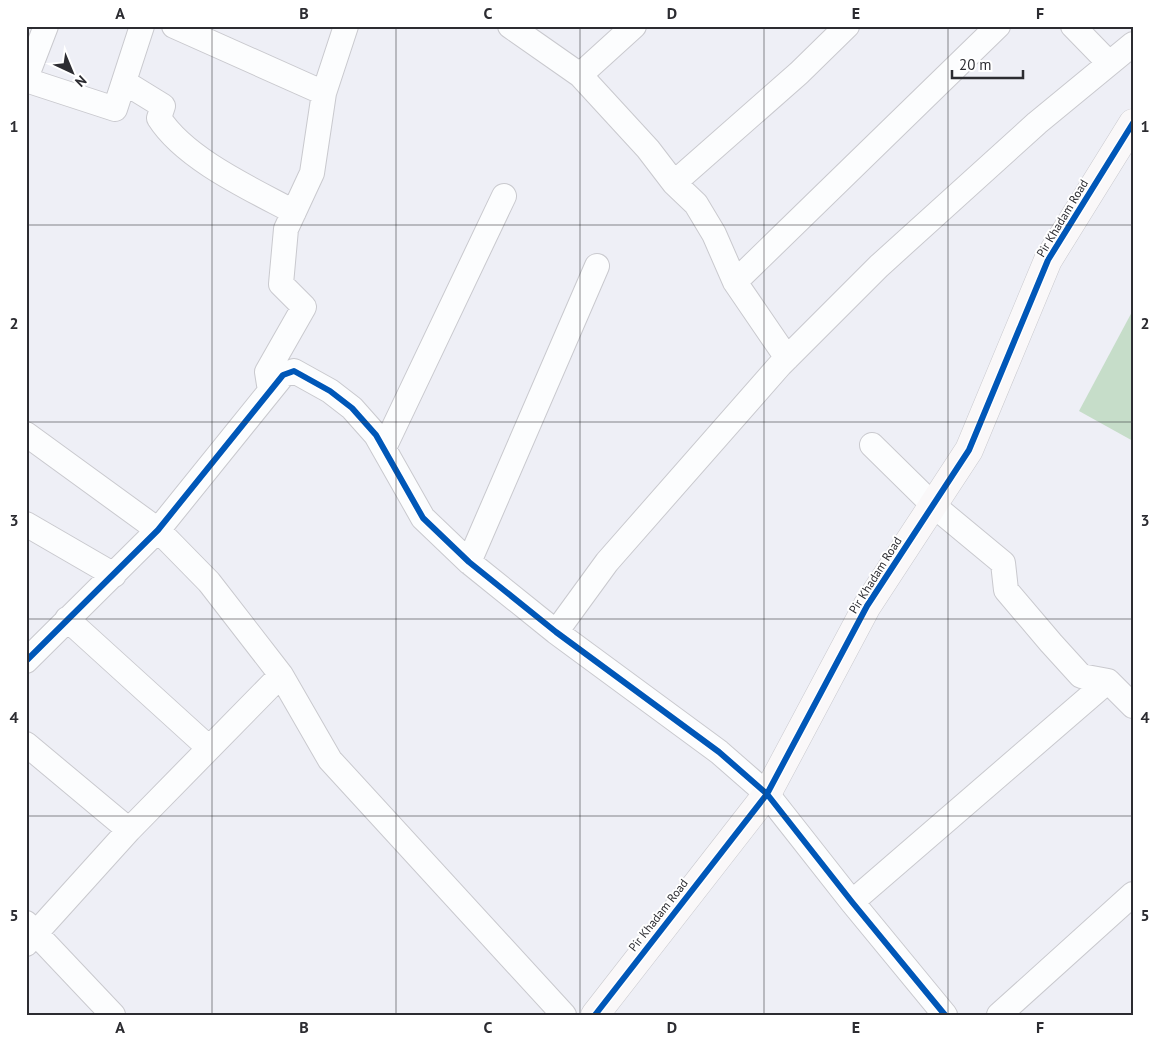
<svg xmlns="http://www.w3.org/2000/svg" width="1159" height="1041" viewBox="0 0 1159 1041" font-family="'PT Sans',sans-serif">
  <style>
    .green { fill: #c6ddc9 }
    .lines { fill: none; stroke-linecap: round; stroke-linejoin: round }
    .street-casing { stroke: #c9c9ce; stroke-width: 26 }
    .secondary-casing { stroke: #c9c9ce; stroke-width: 29 }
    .street { stroke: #fcfdfe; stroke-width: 24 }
    .secondary { stroke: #faf8f9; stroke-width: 28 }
    .cycleway-casing { stroke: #fff; stroke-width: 9 }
    .cycleway { stroke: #0057b8; stroke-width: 6 }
    .grid { fill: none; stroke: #2c2c31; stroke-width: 1; stroke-opacity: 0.55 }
    .labels { text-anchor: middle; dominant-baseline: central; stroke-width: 4; stroke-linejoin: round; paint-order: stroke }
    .street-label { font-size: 12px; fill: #2c2c31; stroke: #fff }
    .neatline { fill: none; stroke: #2c2c31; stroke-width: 2 }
    .grid-label { font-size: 16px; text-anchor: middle; font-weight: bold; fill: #2c2c31 }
  </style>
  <rect width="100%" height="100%" fill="#eeeff6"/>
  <path class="green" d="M1133,310V441L1079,411Z"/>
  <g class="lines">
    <defs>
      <path id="street" d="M174,26L324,93L346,26
        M510,26L580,75L648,149L674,183L696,204L714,234L735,282L787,358
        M1073,26L1109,63
        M580,75L634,26
        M26,78L46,26
        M26,80L115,109L142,26
        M124,82L163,106L159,118C185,159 251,189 294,212
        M674,183L799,73L847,26
        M735,282L998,26
        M270,391L267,372L304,307L281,284L286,229L312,173L324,93
        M26,434L158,530L209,582L281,675L330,760L564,1015
        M872,445L933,505L1003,563L1006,590L1051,643L1081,676L1108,681L1133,706
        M384,448L504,196
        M26,524L114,575
        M469,562L597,266
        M67,619L209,748
        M556,632L607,562L780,365L879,266L1037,123L1133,44
        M26,661L158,530L283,375L294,371L330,391L352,408L376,435L423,518L469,562L556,632L719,752L767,794L852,902L945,1015
        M26,744L129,830
        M852,902L1108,681
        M26,923L113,1015
        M26,944L129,830L281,675
        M999,1015L1133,894"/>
      <path id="secondary" d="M595,1015L767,794L867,606L969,450L1048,260L1133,123"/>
    </defs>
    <use href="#street" class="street-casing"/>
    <use href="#secondary" class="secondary-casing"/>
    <use href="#street" class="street"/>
    <use href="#secondary" class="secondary"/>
    <defs>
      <path id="cycleway" d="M26,661L158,530L283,375L294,371L330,391L352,408L376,435L423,518L469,562L556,632L719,752L767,794L852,902L945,1015
        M595,1015L767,794L867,606L969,450L1048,260L1133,123"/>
    </defs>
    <use href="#cycleway" class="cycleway-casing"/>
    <use href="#cycleway" class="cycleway"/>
  </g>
  <path class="grid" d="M212,26V1015M396,26V1015M580,26V1015M764,26V1015M948,26V1015M26,225H1133M26,422H1133M26,619H1133M26,816H1133"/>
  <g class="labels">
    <g class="street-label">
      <text transform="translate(1062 218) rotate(-59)">Pir Khadam Road</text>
      <text transform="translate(875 575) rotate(-58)">Pir Khadam Road</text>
      <text transform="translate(658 915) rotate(-52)">Pir Khadam Road</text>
    </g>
  </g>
  <rect width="1159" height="1041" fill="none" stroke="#ffffff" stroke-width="55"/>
  <g transform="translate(72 72) rotate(136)" stroke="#ffffff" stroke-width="4" paint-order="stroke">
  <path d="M0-4L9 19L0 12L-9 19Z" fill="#2c2c31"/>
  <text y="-8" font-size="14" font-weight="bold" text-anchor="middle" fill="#2c2c31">N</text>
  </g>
  <path d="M952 70v8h71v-8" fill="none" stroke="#2c2c31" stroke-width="2.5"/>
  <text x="959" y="70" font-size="15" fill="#2c2c31" stroke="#ffffff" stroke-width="4" paint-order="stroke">20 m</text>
  <rect x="28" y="28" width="1104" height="986" class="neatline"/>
  <g class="grid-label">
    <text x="120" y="19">A</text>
    <text x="304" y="19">B</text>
    <text x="488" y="19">C</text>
    <text x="672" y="19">D</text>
    <text x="856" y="19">E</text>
    <text x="1040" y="19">F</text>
    <text x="14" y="132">1</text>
    <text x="1145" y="132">1</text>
    <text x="14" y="329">2</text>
    <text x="1145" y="329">2</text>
    <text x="14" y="526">3</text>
    <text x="1145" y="526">3</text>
    <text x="14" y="723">4</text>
    <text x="1145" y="723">4</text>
    <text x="14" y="921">5</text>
    <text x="1145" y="921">5</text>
    <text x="120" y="1033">A</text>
    <text x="304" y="1033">B</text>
    <text x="488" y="1033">C</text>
    <text x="672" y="1033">D</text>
    <text x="856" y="1033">E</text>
    <text x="1040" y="1033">F</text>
  </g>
</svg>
